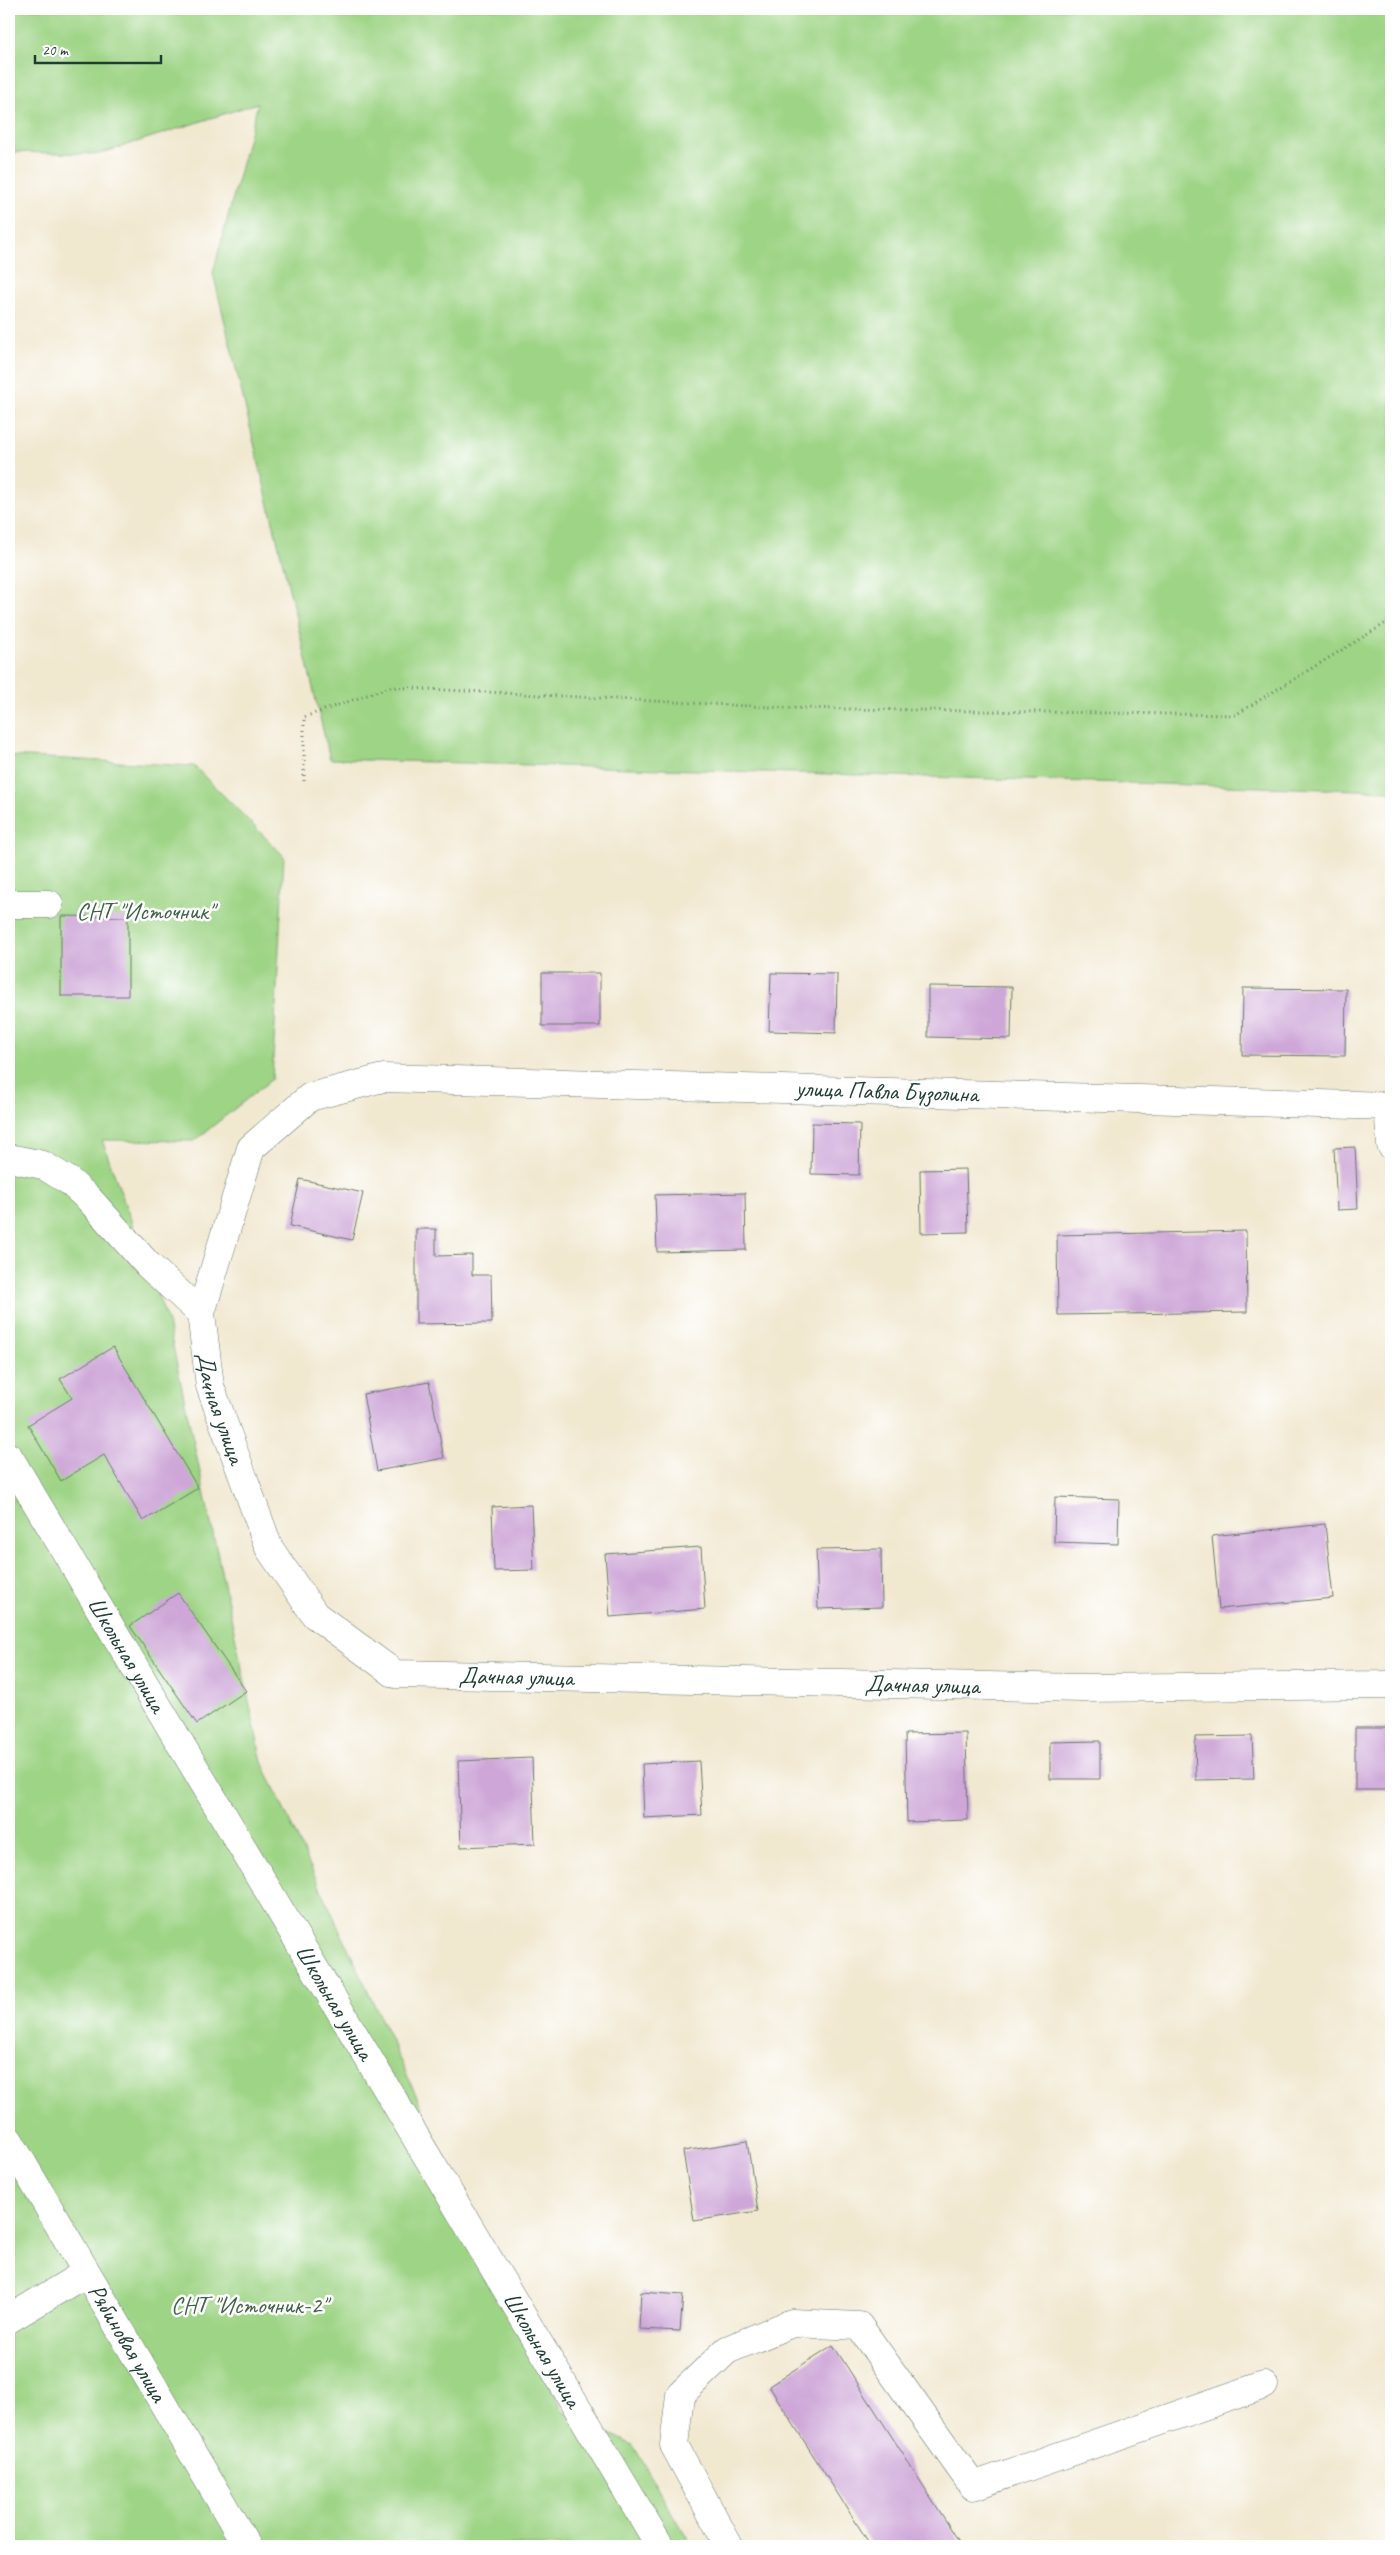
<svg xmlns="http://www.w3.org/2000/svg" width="1400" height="2555" viewBox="0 0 1400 2555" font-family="Caveat,sans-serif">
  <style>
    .green { fill: #9ed485; stroke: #5e885c }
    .building { fill: #cea7d8 }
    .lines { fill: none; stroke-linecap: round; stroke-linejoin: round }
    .minor-casing { stroke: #68796b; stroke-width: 29 }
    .path { stroke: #68796b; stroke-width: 3; stroke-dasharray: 1 4; stroke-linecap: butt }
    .minor { stroke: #fff; stroke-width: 28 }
    .labels { text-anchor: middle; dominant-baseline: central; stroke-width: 5; stroke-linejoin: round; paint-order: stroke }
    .park-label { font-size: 24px; fill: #3f6348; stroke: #fff }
    .street-label { font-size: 24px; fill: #1f3d34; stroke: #fff }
  </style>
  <rect width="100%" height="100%" fill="#fff"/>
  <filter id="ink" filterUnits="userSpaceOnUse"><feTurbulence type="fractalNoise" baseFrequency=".02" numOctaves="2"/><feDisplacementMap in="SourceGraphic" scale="10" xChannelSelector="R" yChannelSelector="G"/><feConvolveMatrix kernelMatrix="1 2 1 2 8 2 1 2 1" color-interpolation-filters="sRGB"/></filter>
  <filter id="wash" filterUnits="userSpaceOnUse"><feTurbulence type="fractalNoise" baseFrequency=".0096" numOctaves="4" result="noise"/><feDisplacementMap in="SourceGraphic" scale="20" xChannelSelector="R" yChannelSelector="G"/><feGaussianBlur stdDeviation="1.12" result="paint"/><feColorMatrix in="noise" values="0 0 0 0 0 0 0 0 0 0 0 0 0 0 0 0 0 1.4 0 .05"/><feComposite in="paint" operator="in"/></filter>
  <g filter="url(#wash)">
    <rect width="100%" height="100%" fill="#f1e8d0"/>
    <path class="green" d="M9,9H1391V791L330,759L213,273L258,103L99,154L9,152Z
      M9,756L194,766L284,856L272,1079L194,1141L102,1140L168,1323L262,1762L562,2410L633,2445L691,2546H9Z"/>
    <g id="blocks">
      <path class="building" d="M61,916L128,917V996H61Z
        M542,973H600V1026H542Z
        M771,973L837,974L836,1033L769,1031Z
        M928,986L1012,987L1011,1039L928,1037Z
        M1243,988L1346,989L1345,1056L1242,1055Z
        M812,1123L860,1124L859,1175L811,1174Z
        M1355,1147L1358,1209L1337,1210L1334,1148Z
        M966,1169L968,1232L921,1233L920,1170Z
        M300,1179L363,1193L352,1240L290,1226Z
        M745,1193L746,1250L657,1252L655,1195Z
        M416,1229H436V1256L472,1255V1275H491L492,1323L416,1324Z
        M1246,1231L1247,1312L1058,1315L1057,1235Z
        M113,1347L198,1488L143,1521L104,1455L61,1481L28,1425L72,1398L60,1379Z
        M429,1382L444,1458L377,1471L363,1394Z
        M1055,1497L1119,1499L1118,1544L1054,1542Z
        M531,1505L534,1570L494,1571L492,1507Z
        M1325,1524L1333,1598L1219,1609L1212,1536Z
        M701,1547L705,1609L610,1617L605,1554Z
        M881,1549L882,1607L818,1609L816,1550Z
        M178,1593L246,1691L197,1724L130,1626Z
        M1355,1728H1391V1790H1355Z
        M966,1733L968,1820L907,1822L905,1734Z
        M1252,1736L1254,1779L1196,1780L1195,1737Z
        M1100,1741V1779H1050V1742Z
        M532,1758L535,1844L461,1847L458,1761Z
        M699,1761L702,1815L644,1818L642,1764Z
        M747,2141L758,2211L694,2221L683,2151Z
        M641,2292L683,2295L680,2331L639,2329Z
        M833,2345L962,2546H871L769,2386Z"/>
    </g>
  </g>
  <g filter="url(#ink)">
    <use href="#blocks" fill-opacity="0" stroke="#68796b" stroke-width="1"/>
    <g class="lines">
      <defs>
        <g id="minor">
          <path d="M9,904H49"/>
          <path d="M1388,1106L1391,1145"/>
          <path id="s1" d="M1391,1106L383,1078L310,1097L251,1148L201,1313L210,1386L269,1548L315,1615L395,1674L1084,1688L1391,1685"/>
          <path d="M9,1158L43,1165L69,1181L89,1199L148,1265L201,1313"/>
          <path id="s2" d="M9,1457L660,2546"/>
          <path id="s3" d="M9,2140L247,2546"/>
          <path d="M9,2319L86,2273"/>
          <path d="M729,2546L674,2445L680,2395L727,2350L792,2323L859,2326L973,2486L1264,2385"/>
        </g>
      </defs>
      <use href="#minor" class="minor-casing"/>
      <path class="path" d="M304,781V717L390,687L787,708L1235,715L1391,620"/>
      <use href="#minor" class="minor"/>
    </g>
  </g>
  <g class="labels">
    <g class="park-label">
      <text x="145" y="911">СНТ "Источник"</text>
      <text x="249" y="2305">СНТ "Источник-2"</text>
    </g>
    <g class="street-label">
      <text transform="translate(887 1091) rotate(2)">улица Павла Бузолина</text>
      <text stroke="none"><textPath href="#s1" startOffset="1432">Дачная улица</textPath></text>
      <text stroke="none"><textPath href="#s2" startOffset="230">Школьная улица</textPath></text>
      <text stroke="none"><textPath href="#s1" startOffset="1882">Дачная улица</textPath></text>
      <text stroke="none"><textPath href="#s1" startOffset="2288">Дачная улица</textPath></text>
      <text stroke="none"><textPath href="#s2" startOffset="635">Школьная улица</textPath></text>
      <text stroke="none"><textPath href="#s3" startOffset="235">Рябиновая улица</textPath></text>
      <text stroke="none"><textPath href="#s2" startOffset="1040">Школьная улица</textPath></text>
    </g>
  </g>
  <rect width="1400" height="2555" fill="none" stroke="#fff" stroke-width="30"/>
  <path d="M35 55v8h126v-8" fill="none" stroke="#1f3d34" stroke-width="2.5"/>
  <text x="42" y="55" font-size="15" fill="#1f3d34" stroke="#ffffff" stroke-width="4" paint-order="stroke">20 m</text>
</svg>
